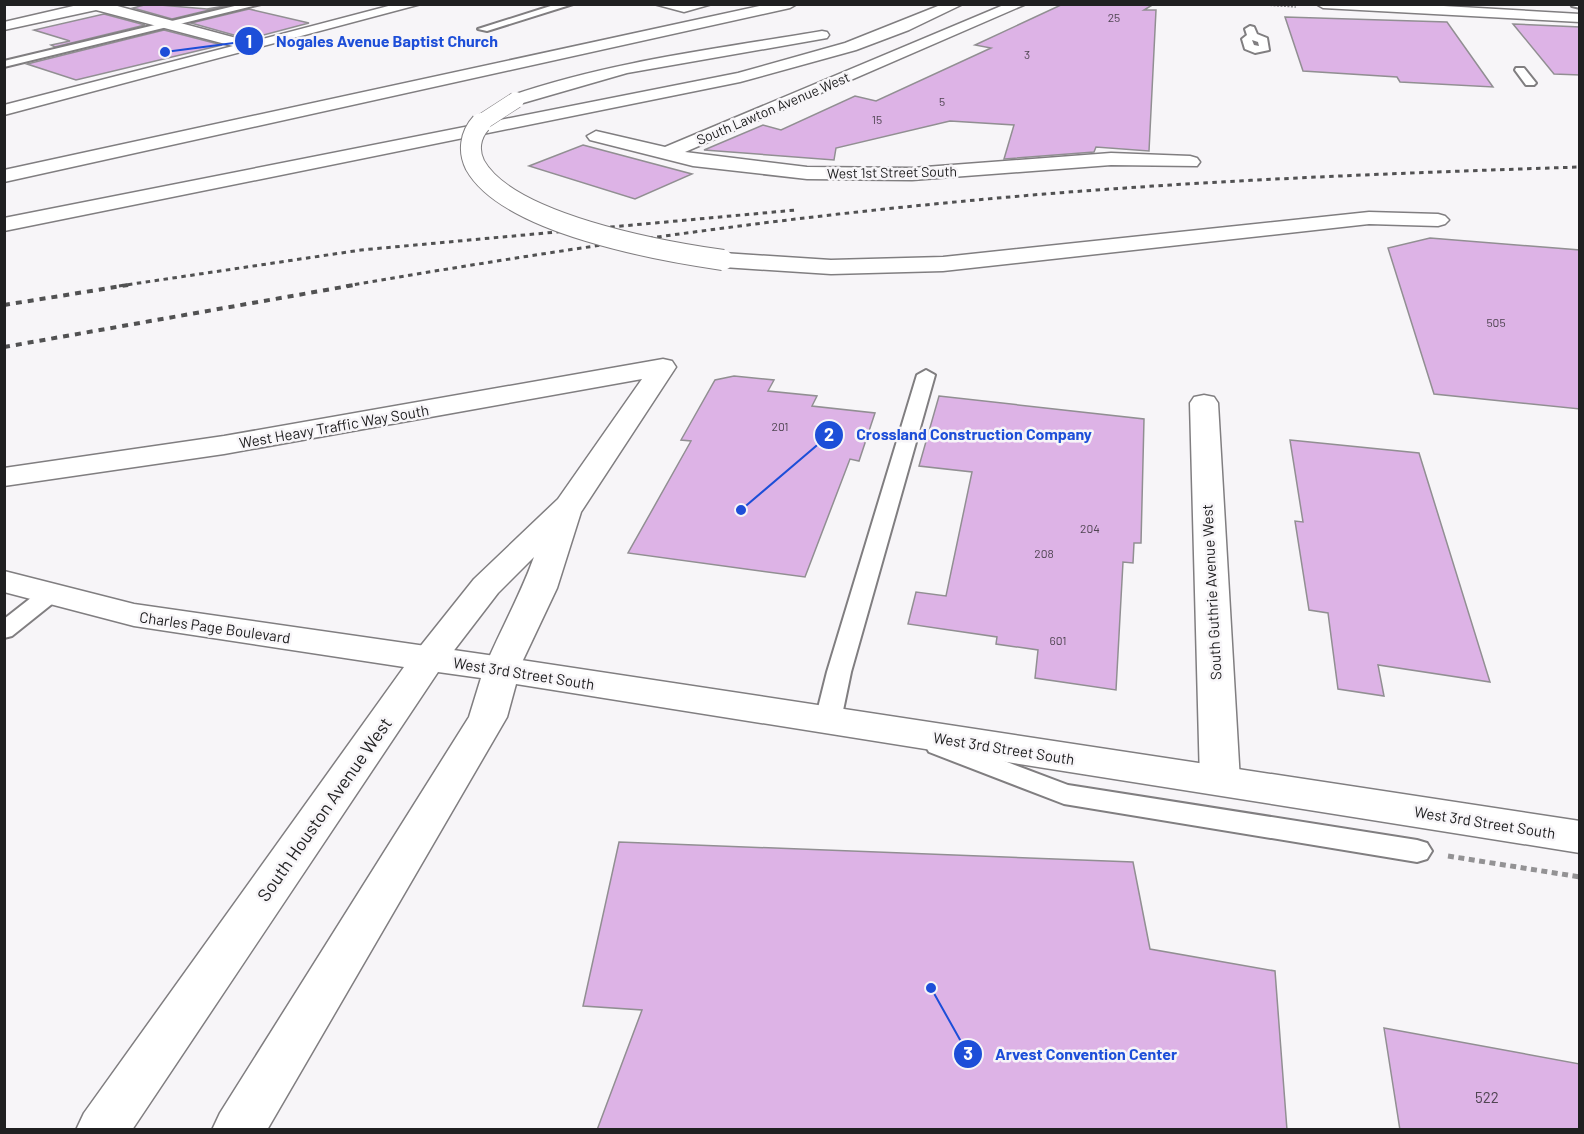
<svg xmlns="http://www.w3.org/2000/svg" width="1584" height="1134" viewBox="0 0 1584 1134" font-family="Barlow,sans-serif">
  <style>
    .building { fill: #ddb3e6; stroke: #918f92; stroke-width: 1.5 }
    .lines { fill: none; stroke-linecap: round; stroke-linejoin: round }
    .service-casing { stroke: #807e80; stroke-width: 4 }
    .minor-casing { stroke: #807e80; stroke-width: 3 }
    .tertiary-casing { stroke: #807e80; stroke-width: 3 }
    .secondary-casing { stroke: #807e80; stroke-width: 3 }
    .motorway-casing { stroke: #807e80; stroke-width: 3 }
    .path-far1 { stroke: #939294; stroke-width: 1.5; stroke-dasharray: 2 1.5; stroke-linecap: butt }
    .path { stroke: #939294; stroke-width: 5; stroke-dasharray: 6 4.5; stroke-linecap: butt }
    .service { fill: #fff; fill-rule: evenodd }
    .minor { fill: #fff; fill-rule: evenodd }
    .tertiary { fill: #fff; fill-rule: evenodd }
    .secondary { fill: #fff; fill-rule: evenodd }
    .motorway { fill: #fff; fill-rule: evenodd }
    .rail-far1 { stroke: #515152; stroke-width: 3; stroke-dasharray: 4.5 4.5; stroke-linecap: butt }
    .rail { stroke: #515152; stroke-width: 4; stroke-dasharray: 6 6; stroke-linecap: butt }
    .motorway-bridge-far1-casing { stroke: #807e80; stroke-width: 17; stroke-linecap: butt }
    .motorway-bridge-casing { stroke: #807e80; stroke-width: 22; stroke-linecap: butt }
    .motorway-bridge-far1 { stroke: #fff; stroke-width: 16 }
    .motorway-bridge { stroke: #fff; stroke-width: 20 }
    .labels { text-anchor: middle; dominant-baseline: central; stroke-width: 5; stroke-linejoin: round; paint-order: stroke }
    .number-label { font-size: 12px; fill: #4f4552 }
    .far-street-label { font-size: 14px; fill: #202021; stroke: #f7f5f8 }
    .street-label { font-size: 15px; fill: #202021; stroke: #f7f5f8 }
    .near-number-label { font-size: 15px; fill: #4f4552 }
    .near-street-label { font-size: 18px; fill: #202021; stroke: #f7f5f8 }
    .leader { fill: none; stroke: #1d4ed8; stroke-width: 2 }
    .callout-dot { fill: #1d4ed8; stroke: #f7f5f8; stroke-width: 2 }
    .mark-label { font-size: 18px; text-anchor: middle; font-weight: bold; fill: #fff }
    .callout-label { font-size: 16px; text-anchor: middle; font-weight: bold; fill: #1d4ed8; stroke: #f7f5f8; stroke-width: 5; stroke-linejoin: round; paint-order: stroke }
  </style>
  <rect width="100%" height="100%" fill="#f7f5f8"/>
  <path class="building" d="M148,4L207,9L230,5L172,19L133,8Z
    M1063,4H1154L1144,10H1156L1149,151L1096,147L1094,152L1004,159L1014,125L950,121L836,148L834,160L704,150L763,125L781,130L855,96L876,101L991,48L975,45Z
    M249,9L309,23L248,39L191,23Z
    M104,14L145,25L55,47L51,45L70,41L34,30Z
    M1285,17L1447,22L1493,87L1400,82L1397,77L1303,71Z
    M1513,24L1580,27V75L1554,74Z
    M164,30L222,45L76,80L27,64Z
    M583,145L692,174L635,199L529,166Z
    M1430,238L1580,250V409L1434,394L1388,248Z
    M734,376L774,380L768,391L817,396L812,406L875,413L859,461L850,459L805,577L628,553L691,441L681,440L715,380Z
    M939,396L1144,419L1141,543H1134L1133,563L1123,562L1116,690L1035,678L1038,650L996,644L997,637L908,624L916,592L946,596L972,472L919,466Z
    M1290,440L1419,453L1490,682L1378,665L1384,696L1338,689L1328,613L1309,610L1295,521L1303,522Z
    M619,842L1133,862L1150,949L1275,971L1287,1130H597L642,1010L583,1006Z
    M1384,1028L1580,1064V1130H1400Z"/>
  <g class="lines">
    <defs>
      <path id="service" d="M243,4H261L4,67V61Z
        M557,4H573L487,31L478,29Z
        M1571,4H1580V8L1572,6Z
        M1250,26L1254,27L1257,34L1267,38L1269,50L1255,53L1245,49L1242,39L1247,35L1245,29ZM1252,40L1258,42L1259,46L1254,45Z
        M1516,68H1524L1536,83L1534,85H1526L1515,70Z
        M926,370L935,375L851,672L841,720L837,726L828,729L819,726L815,720L827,672L917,375Z
        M49,588L57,590L61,595L57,600L12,636L4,638V619L41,590Z
        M938,736L1068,785L1417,840L1427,843L1432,851L1427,859L1417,862L1064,804L929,752L925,745L929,738Z"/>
      <path id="minor" d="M82,4H110L251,42L396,4H421L4,115V105L233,46L96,10L4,30V22Z
        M654,4H712L684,12Z
        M1006,4H1026L685,152L807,167L912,168L1111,153L1190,156L1197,158L1200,162L1197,166L1111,165L912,180L807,179L693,166L590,140L587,136L596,131L665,147Z
        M1204,395L1214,397L1218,403L1240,781L1234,791L1220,795L1206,791L1200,781L1190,403L1194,397Z"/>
      <path id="tertiary" d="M1316,4H1409L1580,14V22L1323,8Z
        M663,359L672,361L676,367L581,512L557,588L515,677L502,681L489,677L484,669C500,631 520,596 534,557L498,593L442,666L429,670L416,666L411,658L474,579L558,499L642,379L224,454L4,486V468L224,436Z"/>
      <path id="secondary" d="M4,571L134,604L502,657L1580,821V853L516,684L507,717L267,1130H212L220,1113L469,717L481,678L438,672L132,1130H76L84,1113L404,667L134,626L4,592Z"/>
      <path id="motorway" d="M769,4H797L790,8L4,182V170Z
        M943,4H963L909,30L856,50L740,82L4,231V218L738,73L845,43Z
        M822,31L827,32L829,35L827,38L627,73L516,105L507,100L510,96C611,61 717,49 822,31Z
        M1369,212L1438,214L1445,216L1449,220L1445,224L1438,226L1369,224L943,271L831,274L723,267L715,265L712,260L715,255L723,253L831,260L943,257Z"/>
    </defs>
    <use href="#service" class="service-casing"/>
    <use href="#minor" class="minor-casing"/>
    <use href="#tertiary" class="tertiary-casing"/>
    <use href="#secondary" class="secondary-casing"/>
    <use href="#motorway" class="motorway-casing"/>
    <path class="path-far1" d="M1249,4L1296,7"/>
    <path class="path" d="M1448,856L1580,877"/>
    <use href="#service" class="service"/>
    <use href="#minor" class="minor"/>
    <use href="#tertiary" class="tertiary"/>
    <use href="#secondary" class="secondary"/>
    <use href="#motorway" class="motorway"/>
    <path class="rail-far1" d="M119,286L361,250L796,210
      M346,286C544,252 744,222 945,203C1156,182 1368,174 1580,167"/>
    <path class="rail" d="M4,305L128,285
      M4,347L354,285"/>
    <defs>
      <path id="motorway-bridge-far1" d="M479,124L516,100"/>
      <path id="motorway-bridge" d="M481,123C470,135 468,151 475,165C508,224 660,251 723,260"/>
    </defs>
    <use href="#motorway-bridge-far1" class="motorway-bridge-far1-casing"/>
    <use href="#motorway-bridge" class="motorway-bridge-casing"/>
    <use href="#motorway-bridge-far1" class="motorway-bridge-far1"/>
    <use href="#motorway-bridge" class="motorway-bridge"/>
  </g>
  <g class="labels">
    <g class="number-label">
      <text x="1114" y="17">25</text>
      <text x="1027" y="54">3</text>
      <text x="942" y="101">5</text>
      <text x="877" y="119">15</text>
      <text x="1496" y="322">505</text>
      <text x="780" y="426">201</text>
      <text x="1090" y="528">204</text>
      <text x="1044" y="553">208</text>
      <text x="1058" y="640">601</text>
    </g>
    <g class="far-street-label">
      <text transform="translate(773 108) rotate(-23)">South Lawton Avenue West</text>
      <text transform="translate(892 172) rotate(-1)">West 1st Street South</text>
    </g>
    <g class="street-label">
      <text transform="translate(334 426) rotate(-10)">West Heavy Traffic Way South</text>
      <text transform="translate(1211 592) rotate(-93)">South Guthrie Avenue West</text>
      <text transform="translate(215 627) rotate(8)">Charles Page Boulevard</text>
      <text transform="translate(524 673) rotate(9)">West 3rd Street South</text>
      <text transform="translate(1004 748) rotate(9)">West 3rd Street South</text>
      <text transform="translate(1485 822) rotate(9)">West 3rd Street South</text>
    </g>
    <g class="near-number-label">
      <text x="1487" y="1097">522</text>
    </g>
    <g class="near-street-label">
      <text transform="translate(324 809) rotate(-55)">South Houston Avenue West</text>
    </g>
  </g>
  <path class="leader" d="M165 52L249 41M741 510L829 435M931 988L968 1054"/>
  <g class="callout-dot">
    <circle cx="165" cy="52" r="6"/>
    <circle cx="741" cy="510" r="6"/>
    <circle cx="931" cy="988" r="6"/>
    <circle cx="249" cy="41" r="15"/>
    <circle cx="829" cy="435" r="15"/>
    <circle cx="968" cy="1054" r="15"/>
  </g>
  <g class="mark-label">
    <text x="249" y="48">1</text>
    <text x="829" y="441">2</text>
    <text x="968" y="1060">3</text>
  </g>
  <g class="callout-label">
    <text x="387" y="47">Nogales Avenue Baptist Church</text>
    <text x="974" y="440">Crossland Construction Company</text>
    <text x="1086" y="1060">Arvest Convention Center</text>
  </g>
  <rect width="1584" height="1134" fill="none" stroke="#202021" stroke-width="12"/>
</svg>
